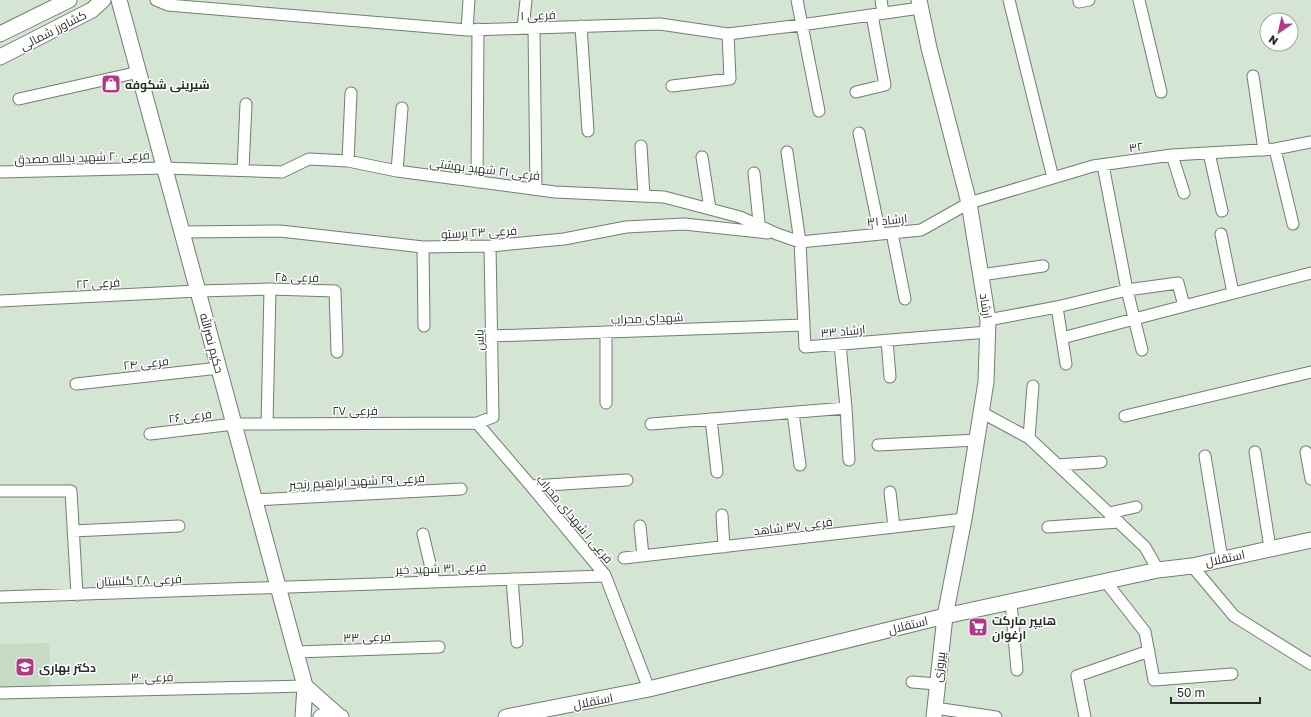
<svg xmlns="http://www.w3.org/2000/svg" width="1311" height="717" viewBox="0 0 1311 717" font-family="'Golos Text',Cairo,sans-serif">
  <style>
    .built { fill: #c6dbc4 }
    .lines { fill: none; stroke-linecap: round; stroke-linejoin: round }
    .street-casing { stroke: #707f6f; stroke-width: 13 }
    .secondary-casing { stroke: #707f6f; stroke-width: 17 }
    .street { stroke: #fff; stroke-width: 11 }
    .secondary { stroke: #fff; stroke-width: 15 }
    .labels { text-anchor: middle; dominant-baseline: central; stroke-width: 3; stroke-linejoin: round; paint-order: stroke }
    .street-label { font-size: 12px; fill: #282e27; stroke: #fff }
    .poi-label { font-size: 12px; font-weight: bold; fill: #282e27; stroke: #fff; text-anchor: start }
  </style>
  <rect width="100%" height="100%" fill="#d4e5d3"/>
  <path class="built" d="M49,643L50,689L0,691V644Z"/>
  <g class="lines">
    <defs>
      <path id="street" d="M156,0L168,5L467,30L660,24L728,34L801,25L920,8
        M797,0L819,111
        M881,0L883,13
        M1009,0L1053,178
        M1079,0V2L1089,0
        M1139,0L1161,92
        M581,26L588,131
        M523,28L526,0
        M534,28L536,189
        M467,30L469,0
        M1253,76L1264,150
        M672,86L730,79L728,34
        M856,92L885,85L872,15
        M19,99L139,72
        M859,133L880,234
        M641,146L644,196
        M1275,149L1293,224
        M787,152L800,242L805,347L988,332
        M1209,153L1222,211
        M1172,155L1184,193
        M702,157L710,209
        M348,161L351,93
        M1103,165L1127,290L1142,350
        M243,170L246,104
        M397,171L402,108
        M0,172L164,168L282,172L309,159L348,161L397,171L555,192L664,197L740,217L777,234L800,242L921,230L969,203L1093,166L1172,155L1275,149L1311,142
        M754,173L760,232
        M477,182L478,29
        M182,232L280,231L423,247L490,246L564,239L626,227L684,224L768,233
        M892,233L905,299
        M1221,234L1233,293
        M423,247L424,326
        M981,275L1043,266
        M0,301L198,291L270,289L335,291L337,352
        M1057,307L1066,364
        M988,320L1057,307L1127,290L1178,283L1184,306L1311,273
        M606,332V403
        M492,336L804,325
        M1062,338L1184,306
        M887,340L890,377
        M76,384L219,368
        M846,408L849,460
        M981,412L1029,438L1145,547L1158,570
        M793,413L800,465
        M1125,416L1311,372
        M711,419L717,472
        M477,423L531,486L605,575L649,689
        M267,424L270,289
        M651,424L846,408L840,344
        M150,434L234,424L477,423L493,417L490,246
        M1029,438L1033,386
        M878,445L977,440
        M1255,452L1270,548
        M1306,452L1311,479
        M1205,456L1222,559
        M1058,465L1101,462
        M531,486L627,480
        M0,491H71L77,595
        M890,492L894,527
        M254,500L461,489
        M1109,513L1136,507
        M722,515L724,547
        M640,526L643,556
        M1048,527L1119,522
        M73,531L179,526
        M423,534L434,581
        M624,558L964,519
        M1192,566L1234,616L1311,664
        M512,579L517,642
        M1106,582L1145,632L1154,680L1232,674
        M0,597L605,576
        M1011,603L1017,670
        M296,652L439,647
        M912,682L937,684
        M0,693L305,686
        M935,708L996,717
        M1085,717L1077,676L1149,651"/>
      <path id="secondary" d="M119,0L305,686L303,717
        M919,0L929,48L969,203L988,320L986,382L964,519L945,616L934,717
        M0,34L69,0
        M0,57L92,10L103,0
        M305,686L340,717
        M321,717L332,715L341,717
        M506,717L649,689L945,616L1158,570L1192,566L1311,540"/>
    </defs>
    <use href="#street" class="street-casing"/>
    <use href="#secondary" class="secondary-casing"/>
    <use href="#street" class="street"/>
    <use href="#secondary" class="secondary"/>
  </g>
  <defs>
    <symbol id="shop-square" viewBox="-11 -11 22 22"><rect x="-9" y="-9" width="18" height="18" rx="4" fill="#b53786" stroke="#fff"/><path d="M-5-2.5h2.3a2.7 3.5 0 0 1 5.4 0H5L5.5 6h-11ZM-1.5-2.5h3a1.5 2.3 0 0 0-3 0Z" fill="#fff"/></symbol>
    <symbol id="supermarket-square" viewBox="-11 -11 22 22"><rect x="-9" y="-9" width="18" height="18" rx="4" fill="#b53786" stroke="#fff"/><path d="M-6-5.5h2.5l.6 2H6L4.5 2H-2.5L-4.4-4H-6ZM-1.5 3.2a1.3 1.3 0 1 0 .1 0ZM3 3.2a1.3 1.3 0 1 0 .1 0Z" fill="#fff"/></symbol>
    <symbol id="school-square" viewBox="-11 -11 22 22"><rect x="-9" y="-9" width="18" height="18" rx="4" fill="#b53786" stroke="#fff"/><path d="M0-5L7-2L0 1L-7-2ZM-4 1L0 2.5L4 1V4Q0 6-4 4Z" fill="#fff"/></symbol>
  </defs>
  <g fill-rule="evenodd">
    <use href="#shop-square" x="100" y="73" width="22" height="22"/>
    <use href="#supermarket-square" x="967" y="616" width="22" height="22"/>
    <use href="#school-square" x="14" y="656" width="22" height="22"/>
  </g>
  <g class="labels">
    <g class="street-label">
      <text transform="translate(538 15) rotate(-2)">فرعی ۱</text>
      <text transform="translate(53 30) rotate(-27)">کشاورز شمالی</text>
      <text transform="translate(1136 147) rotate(-8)">۳۲</text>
      <text transform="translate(82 157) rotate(-2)">فرعی ۲۰ شهید یداله مصدق</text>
      <text transform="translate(485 169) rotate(7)">فرعی ۲۱ شهید بهشتی</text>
      <text transform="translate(887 220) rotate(-6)">ارشاد ۳۱</text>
      <text transform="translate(479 232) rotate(-3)">فرعی ۲۳ پرستو</text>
      <text transform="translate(297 277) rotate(1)">فرعی ۲۵</text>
      <text transform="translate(98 283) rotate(-3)">فرعی ۲۲</text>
      <text transform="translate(986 306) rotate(82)">ارشاد</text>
      <text transform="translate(647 318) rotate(-2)">شهدای محراب</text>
      <text transform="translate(843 331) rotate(-5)">ارشاد ۳۳</text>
      <text transform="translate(479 340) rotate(-91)">یاس</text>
      <text transform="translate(212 343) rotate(75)">حکیم نصرالله</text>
      <text transform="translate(146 363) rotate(-6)">فرعی ۲۴</text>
      <text x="355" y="410">فرعی ۲۷</text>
      <text transform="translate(190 416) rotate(-7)">فرعی ۲۶</text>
      <text transform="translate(357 481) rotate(-3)">فرعی ۲۹ شهید ابراهیم رنجبر</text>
      <text transform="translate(575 519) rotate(50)">فرعی ۱ شهدای محراب</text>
      <text transform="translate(793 526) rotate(-7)">فرعی ۳۷ شاهد</text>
      <text transform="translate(1225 558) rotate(-12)">استقلال</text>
      <text transform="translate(441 568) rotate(-2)">فرعی ۳۱ شهید خیر</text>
      <text transform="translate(139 580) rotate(-2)">فرعی ۲۸ گلستان</text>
      <text transform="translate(908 625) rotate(-14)">استقلال</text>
      <text transform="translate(367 637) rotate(-2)">فرعی ۳۳</text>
      <text transform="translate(939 667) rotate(-83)">پیروزی</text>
      <text transform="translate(152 677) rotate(-1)">فرعی ۳۰</text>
      <text transform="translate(593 701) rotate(-11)">استقلال</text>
    </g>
    <g class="poi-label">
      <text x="125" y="84">شیرینی شکوفه</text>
      <text x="992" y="620">هایپر مارکت<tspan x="992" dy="14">ارغوان</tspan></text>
      <text x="39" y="667">دکتر بهاری</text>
    </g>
  </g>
  <g transform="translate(1279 32) rotate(214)"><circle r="19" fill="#ffffff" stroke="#a9aba9"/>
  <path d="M0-3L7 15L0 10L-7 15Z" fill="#b53786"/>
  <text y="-6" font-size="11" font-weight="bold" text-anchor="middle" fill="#282e27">N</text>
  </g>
  <path d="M1171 697v6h89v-6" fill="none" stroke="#282e27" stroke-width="2"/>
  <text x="1177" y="697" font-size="12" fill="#282e27" stroke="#ffffff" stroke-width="3" paint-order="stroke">50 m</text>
</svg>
